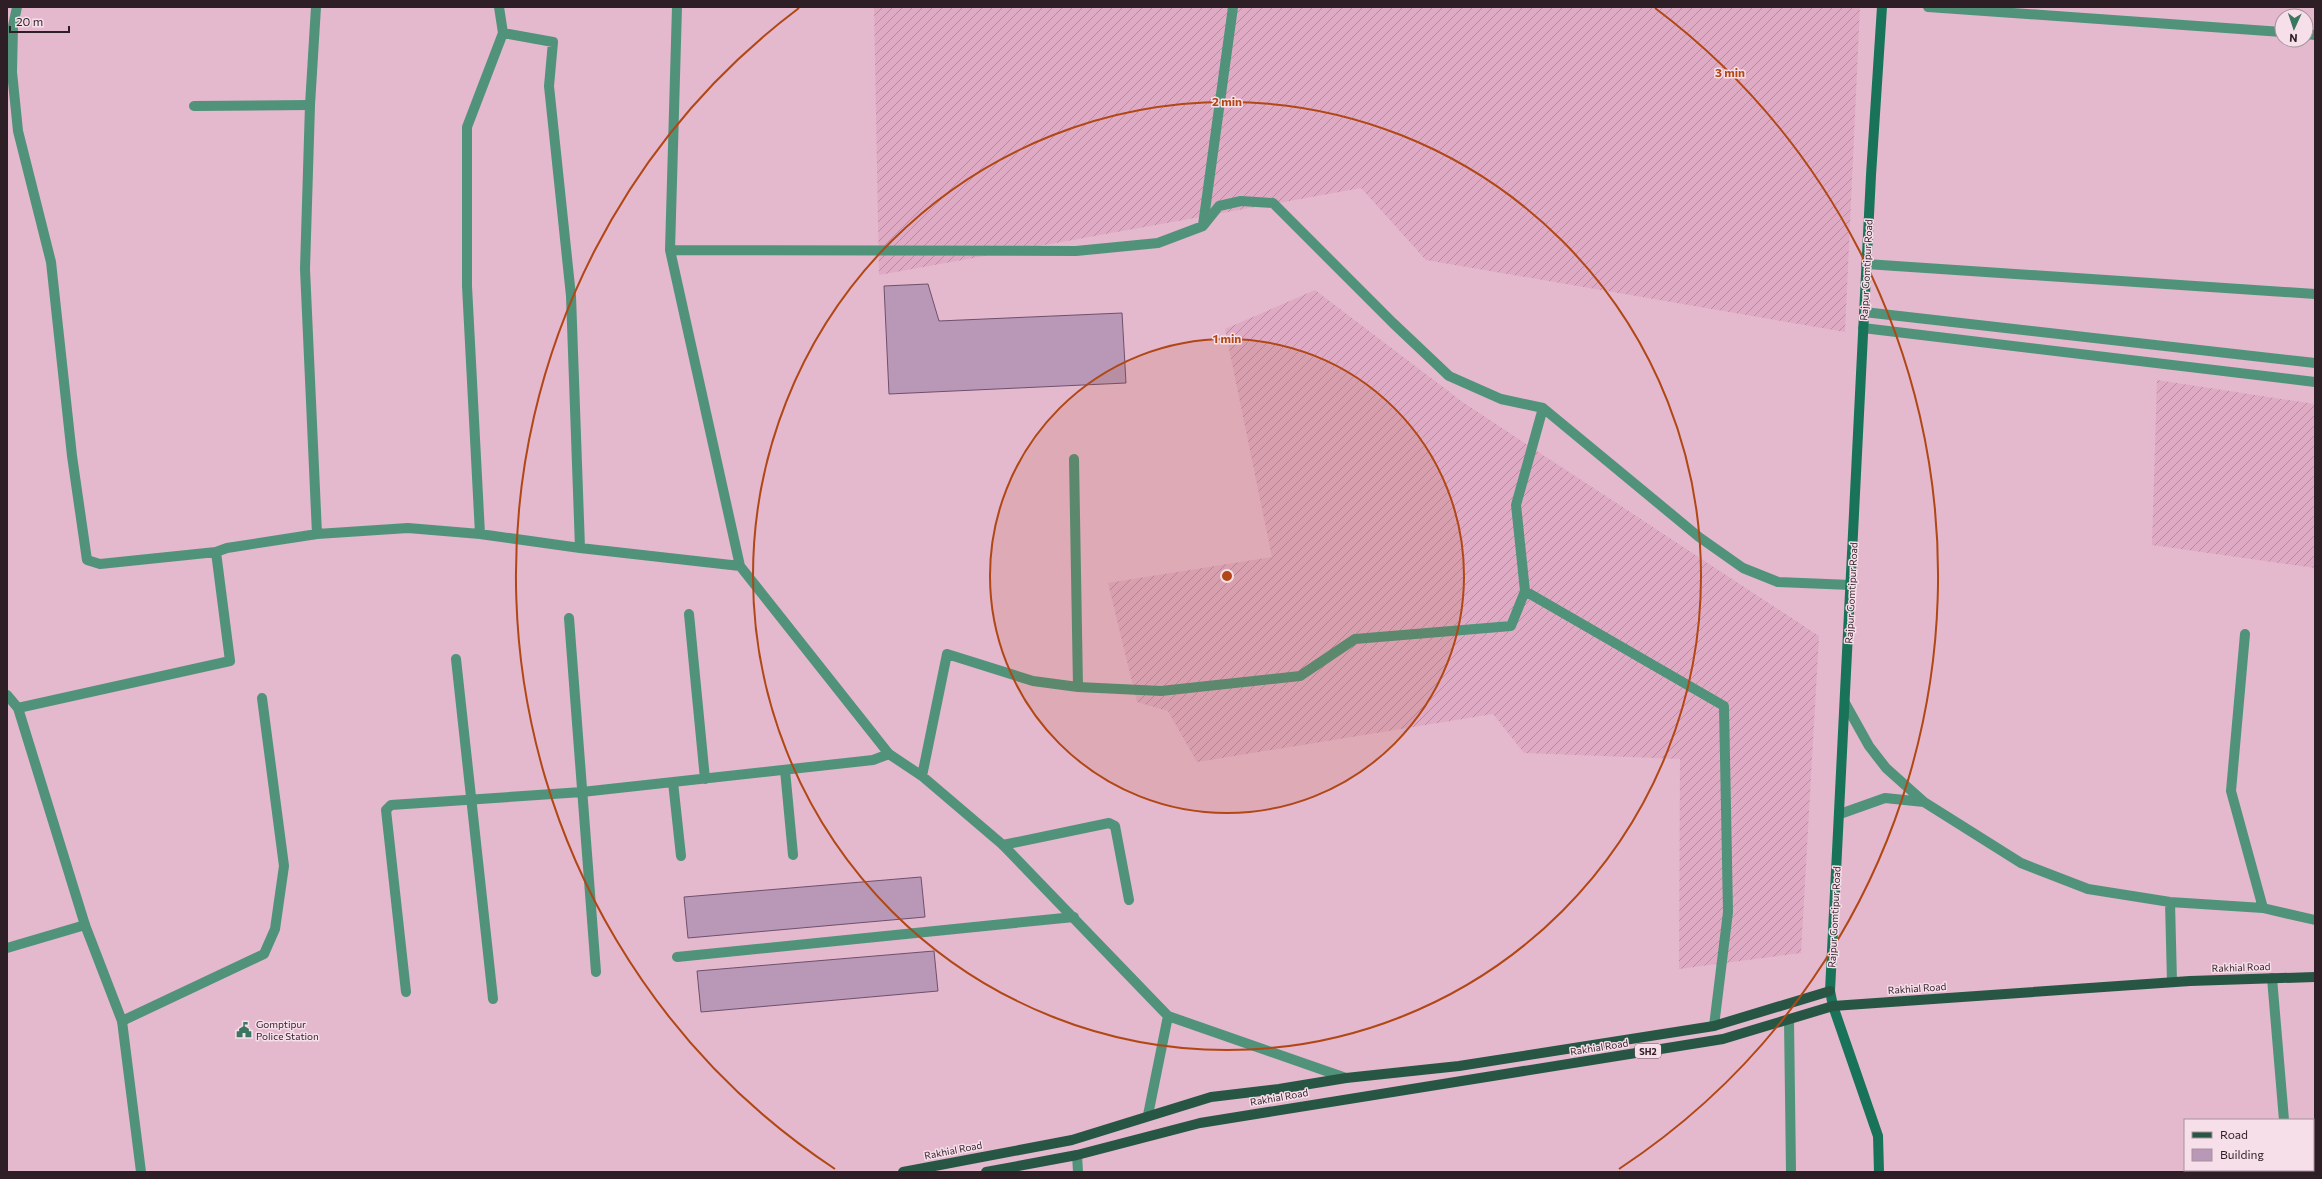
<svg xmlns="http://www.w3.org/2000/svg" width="2322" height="1179" viewBox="0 0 2322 1179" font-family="Commissioner,sans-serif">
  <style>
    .industrial { fill: url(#industrial-furrows) }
    .building { fill: #b998b7; stroke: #6e506c }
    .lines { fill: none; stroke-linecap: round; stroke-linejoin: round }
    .service { stroke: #51927a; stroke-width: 10 }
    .minor { stroke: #51927a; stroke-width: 10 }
    .tertiary { stroke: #51927a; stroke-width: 10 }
    .secondary { stroke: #187358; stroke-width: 10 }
    .primary { stroke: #285645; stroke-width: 10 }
    .ring { fill: none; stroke: #b04714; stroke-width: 2 }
    .labels { text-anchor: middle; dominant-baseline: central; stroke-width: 3; stroke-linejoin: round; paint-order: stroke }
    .shield { fill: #f7dfea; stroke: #6a5861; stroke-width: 1 }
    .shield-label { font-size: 9px; font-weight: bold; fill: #2e1e26 }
    .street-label { font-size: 10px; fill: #2e1e26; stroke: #f7dfea }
    .poi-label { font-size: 10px; fill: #2e1e26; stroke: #f7dfea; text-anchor: start }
    .centre { fill: #b04714; stroke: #f7dfea; stroke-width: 2 }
    .ring-label { font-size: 12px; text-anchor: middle; font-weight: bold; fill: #b04714; stroke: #f7dfea; stroke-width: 3; stroke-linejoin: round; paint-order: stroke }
  </style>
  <defs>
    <pattern id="industrial-furrows" width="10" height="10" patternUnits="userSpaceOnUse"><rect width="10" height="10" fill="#dfabc4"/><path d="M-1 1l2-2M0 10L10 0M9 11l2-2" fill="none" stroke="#b58b9f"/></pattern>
  </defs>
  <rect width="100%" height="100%" fill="#e4b8cd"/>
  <path class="industrial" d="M874,7H1860L1845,332L1426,260L1361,188L879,275Z
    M1315,290L1464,403L1819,636L1801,953L1679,969L1680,759L1524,753L1493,714L1197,762L1168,711L1137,702L1108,583L1272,557L1225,329Z
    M2157,380L2315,404V568L2152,545Z"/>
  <path class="building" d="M928,284L939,321L1122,313L1126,383L889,394L884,286Z
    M921,877L925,917L688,938L684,897Z
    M934,951L938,991L701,1012L697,971Z"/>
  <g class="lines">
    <path class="service" d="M194,106L310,105
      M1864,312L2315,363
      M1863,328L2315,382
      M689,614L705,779
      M569,618L596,972
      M456,659L493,999
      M785,770L793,855
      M673,782L681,856
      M1003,845L1109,823L1115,826L1129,900
      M2272,978L2284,1120
      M406,992L386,810L391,805L582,792L873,760L889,754
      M1789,1020L1791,1172
      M122,1021L264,954L275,929L284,866L262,698
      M1077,1155L1078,1172
      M2286,1170V1172"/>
    <path class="minor" d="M17,7L13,26L12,72L18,131L51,262L72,456L87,560L100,564L216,552L227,548L317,534L305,269L310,105L316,7
      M499,7L503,33L553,42L549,86L571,296L580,548L740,566
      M677,7L670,250L740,566L889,754L922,776L1003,845L1168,1016L1346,1078
      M1928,7L2282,32
      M2306,34L2315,35
      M1203,225L1233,7
      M670,250L1076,251L1158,243L1203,226L1219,206L1241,201L1273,203L1393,323L1449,376L1501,399L1543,408L1699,537L1743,568L1778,582L1851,585
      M1866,264L2315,294
      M1543,408L1516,505L1525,591L1724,706L1728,912L1714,1026
      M1074,459L1078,687
      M317,534L408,528L480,534L467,286V127L503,33
      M480,534L580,548
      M2245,634L2231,791L2263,908
      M1845,703L1869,746L1886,768L1924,802L2021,863L2088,889L2170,902L2263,908L2315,920
      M18,708L230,661L216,552
      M922,776L947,654L1033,681L1078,687L1161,691L1300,676L1355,639L1511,626L1525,591
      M1840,814L1885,798L1924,802
      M2170,902L2172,982
      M7,948L85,925
      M677,957L1074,917
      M1148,1115L1168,1016"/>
    <path class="tertiary" d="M7,695L18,708L85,925L122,1021L141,1172"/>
    <path class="secondary" d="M1879,1172L1878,1136L1833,1006L1830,991L1871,175L1882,7"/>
    <path class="primary" d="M903,1172L1072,1140L1211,1097L1279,1089L1346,1078L1459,1066L1714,1026L1830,991
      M986,1172L1077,1155L1200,1123L1723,1039L1833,1006L2190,981L2315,977"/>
  </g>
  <circle cx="1227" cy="576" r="237" fill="#b04714" fill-opacity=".12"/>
  <g class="ring">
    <circle cx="1227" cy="576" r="237"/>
    <circle cx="1227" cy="576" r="474"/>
    <path d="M835 1169A711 711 0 0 1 799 8M1655 8A711 711 0 0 1 1619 1169"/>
  </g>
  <defs>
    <symbol id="civic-bare" viewBox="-9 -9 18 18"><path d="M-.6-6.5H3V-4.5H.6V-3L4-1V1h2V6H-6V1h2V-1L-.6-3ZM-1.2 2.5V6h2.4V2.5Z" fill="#3a7660" stroke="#f7dfea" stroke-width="2.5" paint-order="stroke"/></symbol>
  </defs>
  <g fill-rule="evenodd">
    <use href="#civic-bare" x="233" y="1019" width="22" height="22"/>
  </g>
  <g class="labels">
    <rect class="shield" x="1635" y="1044" width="26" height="14" rx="3"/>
    <g class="shield-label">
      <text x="1648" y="1051">SH2</text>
    </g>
    <g class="street-label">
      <text transform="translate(1866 270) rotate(-87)">Rajpur Gomtipur Road</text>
      <text transform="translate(1851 593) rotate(-87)">Rajpur Gomtipur Road</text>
      <text transform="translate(1834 917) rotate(-87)">Rajpur Gomtipur Road</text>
      <text transform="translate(2241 967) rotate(-2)">Rakhial Road</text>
      <text transform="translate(1917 988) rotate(-4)">Rakhial Road</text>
      <text transform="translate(1599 1047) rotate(-9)">Rakhial Road</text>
      <text transform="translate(1279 1097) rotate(-10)">Rakhial Road</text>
      <text transform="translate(953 1150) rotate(-11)">Rakhial Road</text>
    </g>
    <g class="poi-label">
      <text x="256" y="1024">Gomptipur<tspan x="256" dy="12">Police Station</tspan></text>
    </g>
  </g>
  <circle cx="1227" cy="576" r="6" class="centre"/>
  <g class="ring-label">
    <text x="1730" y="77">3 min</text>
    <text x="1227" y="106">2 min</text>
    <text x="1227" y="343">1 min</text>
  </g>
  <rect width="2322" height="1179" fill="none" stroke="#2e1e26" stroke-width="16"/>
  <rect x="2184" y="1119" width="130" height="52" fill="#f7dfea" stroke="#a7929c"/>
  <rect x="2192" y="1132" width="20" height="6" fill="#285645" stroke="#a7929c"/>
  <text x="2220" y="1139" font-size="12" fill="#2e1e26">Road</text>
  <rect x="2192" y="1149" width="20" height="12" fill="#b998b7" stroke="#a7929c"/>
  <text x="2220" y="1159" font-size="12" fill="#2e1e26">Building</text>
  <g transform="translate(2294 28) rotate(183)"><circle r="19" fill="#f7dfea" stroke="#a7929c"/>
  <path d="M0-3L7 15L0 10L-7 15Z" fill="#3a7660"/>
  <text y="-6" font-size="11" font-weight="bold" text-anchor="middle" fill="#2e1e26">N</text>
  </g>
  <path d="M10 26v6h59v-6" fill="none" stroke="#2e1e26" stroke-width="2"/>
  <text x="16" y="26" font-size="12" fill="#2e1e26" stroke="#f7dfea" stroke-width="3" paint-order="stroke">20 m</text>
</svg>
